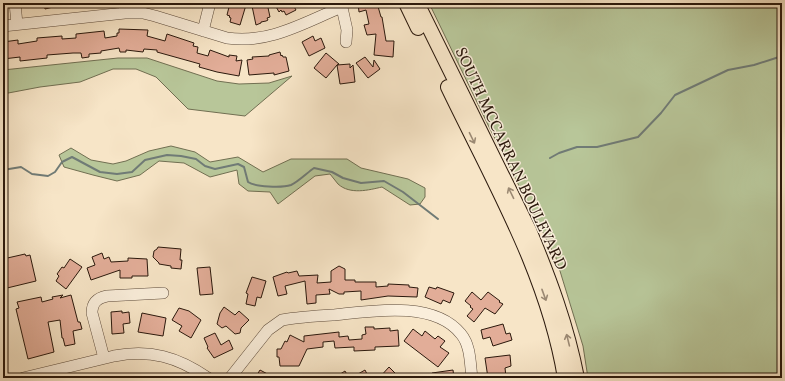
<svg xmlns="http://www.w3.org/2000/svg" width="785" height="381" viewBox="0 0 785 381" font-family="Vollkorn,serif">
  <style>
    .grass { fill: #b8c699; stroke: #716f52 }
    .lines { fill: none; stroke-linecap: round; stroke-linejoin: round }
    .stream { stroke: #707b76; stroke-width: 2 }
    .building { fill: #e2ad98; stroke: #2a180c }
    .minor-casing { stroke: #5d4b3b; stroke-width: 12 }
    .major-casing { stroke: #2a180c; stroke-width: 16 }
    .minor { stroke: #faeedb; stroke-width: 11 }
    .major { stroke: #f7e5c7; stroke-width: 14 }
    .oneway { stroke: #9b8973 }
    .labels { text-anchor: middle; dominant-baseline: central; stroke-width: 3; stroke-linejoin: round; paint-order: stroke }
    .street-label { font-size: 16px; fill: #2a180c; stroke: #faeedb }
  </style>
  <rect width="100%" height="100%" fill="#f7e5c7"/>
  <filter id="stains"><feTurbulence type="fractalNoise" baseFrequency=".005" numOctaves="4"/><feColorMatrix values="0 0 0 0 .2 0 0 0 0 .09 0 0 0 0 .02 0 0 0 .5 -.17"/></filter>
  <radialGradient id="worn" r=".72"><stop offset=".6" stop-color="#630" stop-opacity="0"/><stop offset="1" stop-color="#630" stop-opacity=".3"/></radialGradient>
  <path class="grass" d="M429,3H782V378H588L583,346L556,258L490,129Z
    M118,58H147L217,81L239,84L269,83L292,76L245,116L188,109L156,77L136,69H113L80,82L40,87L3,94V70Z
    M171,146L195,152L210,162L238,157L263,172L291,159H347L361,168L408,179L425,188V197L420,204L410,205L382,187C369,190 350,195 338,184C335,181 333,177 330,174L315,176L278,204L270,192L248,191L239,184L237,170L210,177L184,163L159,161L140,175L117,181L93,175L64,167L59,155L71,148L91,160L113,164L126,161L149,151Z"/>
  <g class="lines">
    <path class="stream" d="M550,158L559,153L577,147H597L638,137L661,113L675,95L728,70L754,65L779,57H782
      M3,170L21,167L32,174L48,176L55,172L62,162L72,157L100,172L117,174L132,172L145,160L167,155L181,156L196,159L205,166L215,169L238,164L244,167L248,182C255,187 282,188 291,185C298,182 308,172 314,168L332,172L343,178L361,183L384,181L403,192L438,219"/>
  </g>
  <path class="building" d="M44,3H61V5L45,9Z
    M230,3H238L246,5L240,25L230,22L231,18L229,17L230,16L227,15Z
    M264,3H267L270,17L267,18L268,20L266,21L261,22V23L256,25L252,6Z
    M274,3H292L296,10L286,15L284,11L282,12L281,10L279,12Z
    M358,3H377L381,17H382L386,41H394L393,57L374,55L376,34L367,35L364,25L369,24L366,10L359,12Z
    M119,29L148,30L147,36L165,41L167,34L194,43L193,46L198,47L197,53L208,56L210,50L229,57V55L237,56L236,61L242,60L239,76L217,72L199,67L200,64L157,52V50L144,49L143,52L126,50V52H120L119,48L101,51V53L89,54V57L82,58L81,53H73L47,55V58L20,61V57L3,59V42L18,40V44L37,41V38L62,36V39L76,38V34L104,31L105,38L117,36V33H119Z
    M313,36L315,41L321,38L325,48L309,56L302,42Z
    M280,52L281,56L282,55L283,57H286L289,71L274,75V73L249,75L247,60L253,59L252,57L269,56V55Z
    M326,53L339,64L337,65L350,64V68L353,65L355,82L340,84L337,65L326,78L314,68Z
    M365,57L373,67L374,60L380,69L368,78L356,63Z
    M158,247L181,249L180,260H182L181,269L171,268V266L159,264V263L153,257L154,251L157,249Z
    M102,253L104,259L109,257L111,262L128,261V258L147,259L148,276H132V278H120V270L91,280L87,268L95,265L92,257Z
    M25,254L26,256L30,255L36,281L3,289V259Z
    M70,259L82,267L66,289L56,281L59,276L57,274L62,267L64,268Z
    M339,266L345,269V280H355V282H376V287L388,286V284L409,285V287L418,288L417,297L388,296L361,300V291L344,292V294H339L329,289L330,294L316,295V303L307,304L305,281L285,286L287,294L278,296L273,277L287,272L288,273L297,271L299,276L318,275L317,283L331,282V271Z
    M210,267L213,294L200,295L197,268Z
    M252,277L266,281L261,298L257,297L255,306L246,304L248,294L246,293Z
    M429,287L436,289L437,287L454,293L450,303L443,300L441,304L425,297Z
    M472,292L481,300L488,292L500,301L499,302L503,304L495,314L485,308L474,322L467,316L473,309L470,307L471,306L465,301Z
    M63,295L60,298L71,295L78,322H80L82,329L73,331L75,344L65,346L63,338H62L60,320L48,322L54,352L28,359L16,309L19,308L17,302L41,297L42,302L53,299L52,297Z
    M224,307L235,315L239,311L249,320L241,328L240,333L235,334L226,326L222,328L217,324L220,313Z
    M179,308L189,311L201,320L191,338L179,331L182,326L172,320Z
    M122,311V313L129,312L130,323L123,324L124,333L112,334L111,312Z
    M142,313L166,318L163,336L138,332Z
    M503,324L506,334L510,333L512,340L493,346L490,337L483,339L481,330Z
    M365,327H374V329L390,328V331L398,330L399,346L375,347V350L354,351V347L335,348L334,341L323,342V347L307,349L299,366H280L279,357H277V349H281L285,341L287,342L290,335L304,342V336L339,332V337L348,336L349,340L362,339V335L366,334Z
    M413,329L422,336L425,331L435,339L438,336L445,341L440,347L449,353L438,367L404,341Z
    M215,333L221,345L229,340L233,349L214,358L207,348L208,347L204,338Z
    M510,355L511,366L505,368L506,377L488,378L485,358Z
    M389,367L400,378H379Z
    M260,370L275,378H255Z
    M365,370L369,378H351Z
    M453,370L454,378H433L432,373Z
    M345,371L349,378H334Z"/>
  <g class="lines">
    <defs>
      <path id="minor" d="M15,3L17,24
        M124,3L125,13
        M341,3L347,30L346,42
        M3,26L125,13H143L155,16L227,38C270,44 303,23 342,7
        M203,31L210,3
        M104,358L92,313C92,303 97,298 107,296L163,293
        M23,378L114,356C150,349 178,357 208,378
        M230,378L268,330L282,320C299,317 317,316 334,315C371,311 434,300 461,334C471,346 470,364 472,378"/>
      <path id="major" d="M406,3L418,28
        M417,3L529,230C549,278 567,326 577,378
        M448,87C493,181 548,274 565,378"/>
    </defs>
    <use href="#minor" class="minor-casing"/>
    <use href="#major" class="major-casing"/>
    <use href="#minor" class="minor"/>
    <use href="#major" class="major"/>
  </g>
  <defs><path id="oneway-shaft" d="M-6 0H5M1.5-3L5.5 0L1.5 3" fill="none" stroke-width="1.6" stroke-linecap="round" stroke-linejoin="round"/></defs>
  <g class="oneway">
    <use href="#oneway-shaft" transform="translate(472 138) rotate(64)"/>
    <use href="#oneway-shaft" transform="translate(511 193) rotate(-116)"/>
    <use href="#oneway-shaft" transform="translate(544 295) rotate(70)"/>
    <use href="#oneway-shaft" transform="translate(568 340) rotate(-104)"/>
  </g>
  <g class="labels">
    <g class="street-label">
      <text transform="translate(510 159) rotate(65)">SOUTH MCCARRAN BOULEVARD</text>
    </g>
  </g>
  <rect width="785" height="381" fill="none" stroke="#f7e5c7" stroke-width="16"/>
  <rect x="4" y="4" width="777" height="373" fill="none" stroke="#2a180c" stroke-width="2"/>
  <rect x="8" y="8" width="769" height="365" fill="none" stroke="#2a180c"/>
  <rect width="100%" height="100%" filter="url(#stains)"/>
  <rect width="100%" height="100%" fill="url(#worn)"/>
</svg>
